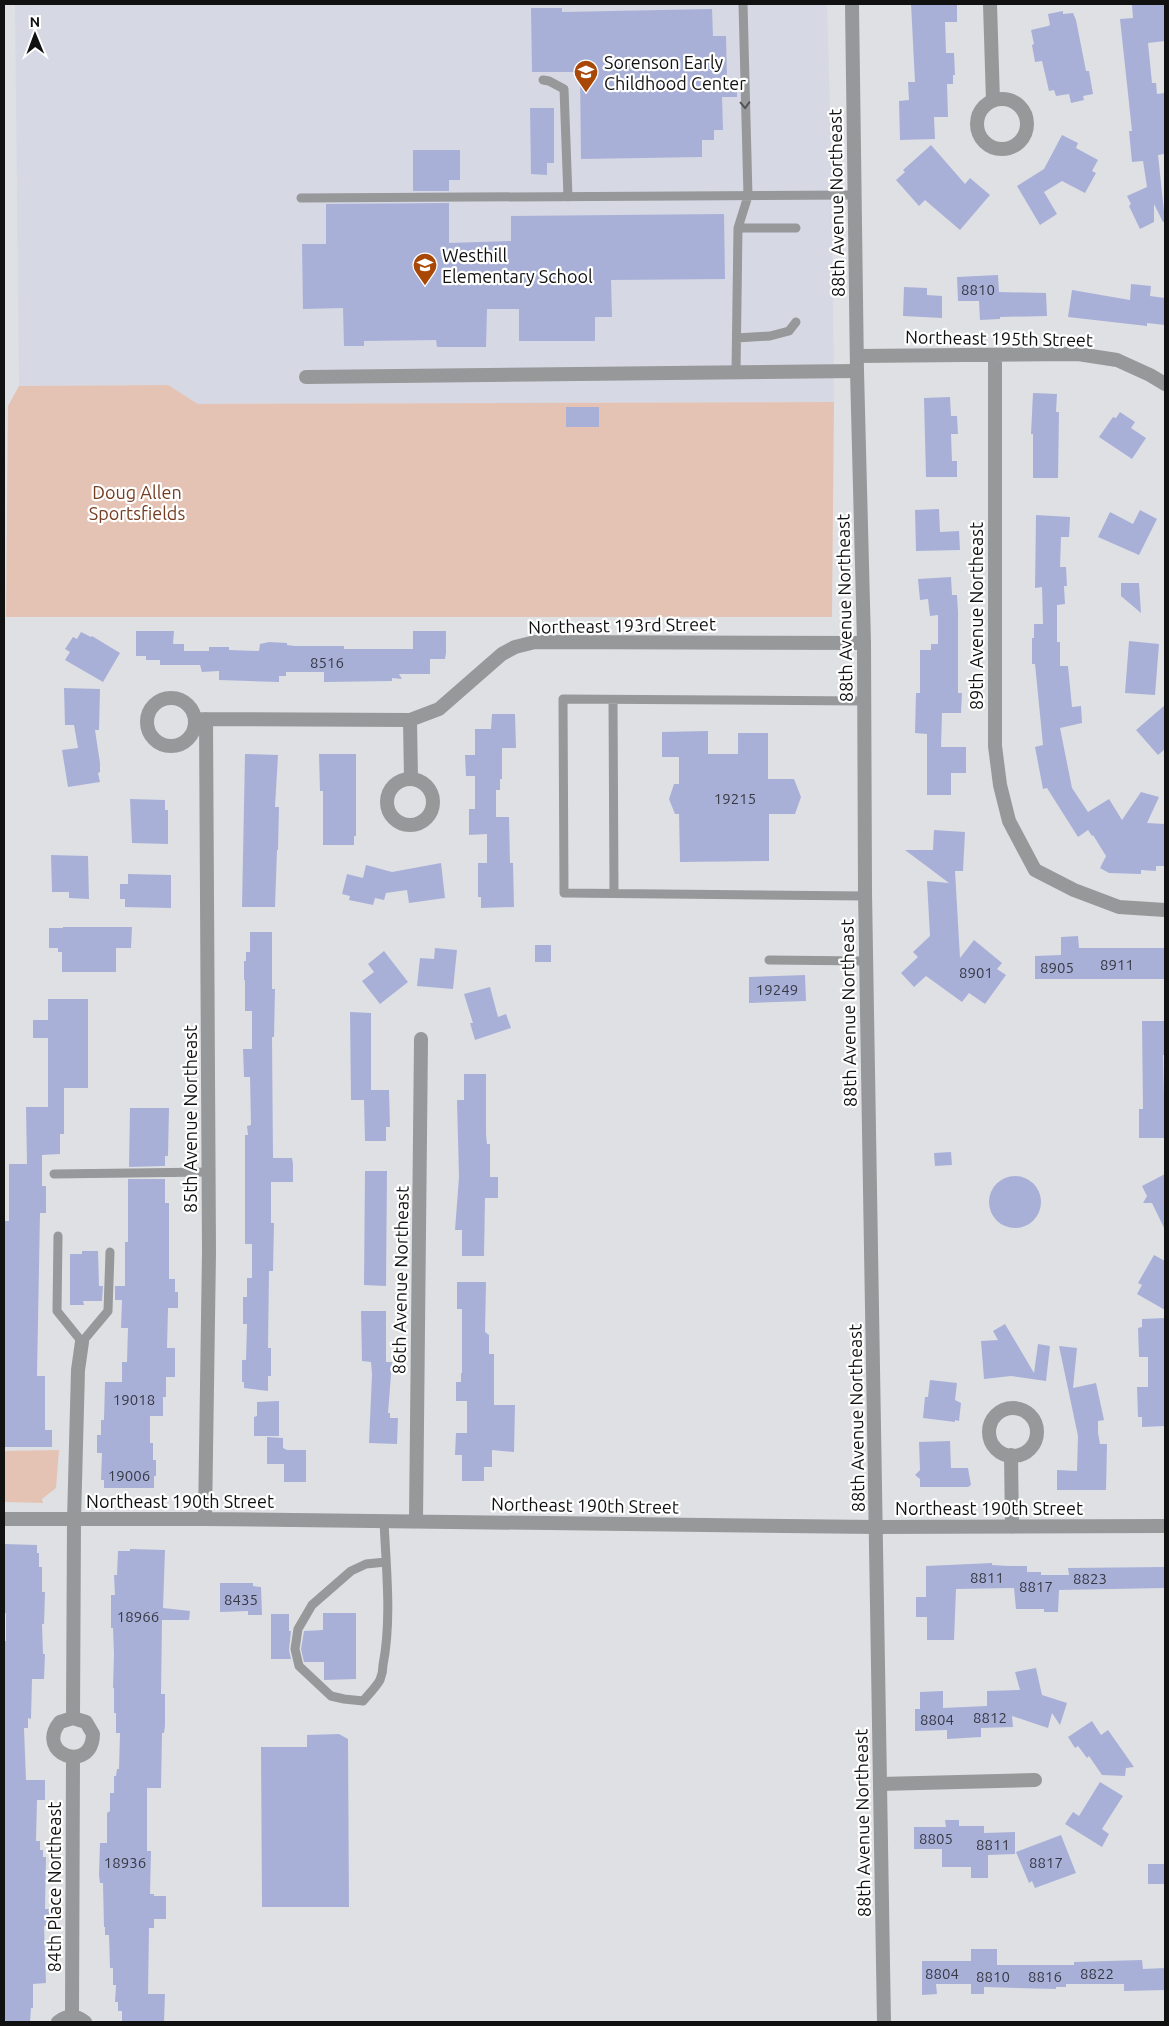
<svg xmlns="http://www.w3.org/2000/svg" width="1169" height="2026" viewBox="0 0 1169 2026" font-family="Ubuntu,sans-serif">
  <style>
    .built { fill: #d6d8e4 }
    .green { fill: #e5c3b4 }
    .building { fill: #a9b0d8 }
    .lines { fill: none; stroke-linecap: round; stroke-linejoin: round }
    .service { stroke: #979899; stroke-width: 9 }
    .minor { stroke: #979899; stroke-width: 14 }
    .tertiary { stroke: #979899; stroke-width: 14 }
    .oneway { stroke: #545456 }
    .labels { text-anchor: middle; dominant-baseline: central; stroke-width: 4.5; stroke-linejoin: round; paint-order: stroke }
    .number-label { font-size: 15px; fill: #373944 }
    .poi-label { font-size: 18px; fill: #111112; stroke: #fff; text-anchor: start }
    .street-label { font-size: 18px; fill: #111112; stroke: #fff }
    .park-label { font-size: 18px; fill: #753d21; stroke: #fff }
  </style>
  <rect width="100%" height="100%" fill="#dfe0e4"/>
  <path class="built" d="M15,4H827L832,182L834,402L198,404L168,385L19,386Z"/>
  <path class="green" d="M168,385L198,404L834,402L832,617H6L8,406L19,386Z
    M59,1450L56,1488L42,1499L43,1503L4,1502V1451Z"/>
  <path class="building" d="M911,4H957V22H945L946,53H954L955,75H953V84H947L948,117H934L935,139L900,140L899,101L909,100L908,82H915Z
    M1132,4H1164L1165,17V41L1148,43L1152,83H1156L1157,94L1165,93V148H1164V154L1158,155L1165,221L1163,222L1154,204V222L1140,229L1129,206L1131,204L1127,196L1147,187L1143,161L1132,162L1129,131H1132L1120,19L1133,18Z
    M531,8H562V12L712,9L713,36H726L727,81H737V97H722L723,130H714V140H702V157L581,159L580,72H532Z
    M1063,11V14L1073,13L1076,20L1086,71H1089L1093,94L1083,96L1084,100L1071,103L1069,94L1056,96L1054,90L1049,91L1042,61L1035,62L1032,45L1034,44L1031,30L1048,26L1050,25L1048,14Z
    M530,108H554V163H547V175L531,174Z
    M1062,135L1078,143L1076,148L1098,160L1092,171L1096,173L1085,193L1062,181L1044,192L1057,214L1040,225L1017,186L1044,169Z
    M931,145L965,184L970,178L990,195L960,230L925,200L919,206L896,180L905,172L903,170Z
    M413,150H460V180H449V191H413Z
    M449,203V243L511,241V216L724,214L725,279L611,280L612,317H595V341H519V309H487L486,347H437L436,340L364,341V346H344L343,308L303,309L302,244H326V204Z
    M998,275L999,292L1046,293L1047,316L1000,317V319L980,320L979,301H958L957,277Z
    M1131,284L1151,286L1150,296L1165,298V325L1147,323V326L1068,317L1072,290L1130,300Z
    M904,287L927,288V295L942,296V318L903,316Z
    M1033,393L1057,394L1056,412H1059L1058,478H1033V434H1031Z
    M950,397L951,416H957L958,434H951L952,461H957V477H926L924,398Z
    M566,407H599V427H566Z
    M1120,412L1135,422L1131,428L1146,438L1132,459L1099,437L1113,417L1116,418Z
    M939,509L940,532L959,531L960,550L916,551L915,510Z
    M1140,510L1157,519L1139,555L1098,537L1110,512L1133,524Z
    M1036,515L1070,517L1069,537H1061L1060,567H1066L1067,586H1064L1065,604L1057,605V642H1060V666H1068L1072,707L1081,706L1082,723L1060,728L1072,788L1088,812L1109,799L1122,820L1141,792L1159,797L1147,823L1165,824V866H1156V871L1141,870V874L1109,873L1100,868L1106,856L1093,835L1092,836L1088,830L1078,837L1047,788L1043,789L1035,747L1043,745L1035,664H1032V638H1034V624H1043L1042,587L1035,588Z
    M951,577L952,595H957L958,612V693H962L961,713H942L941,747H966V773H951V795H927V734L915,733L916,693H920V650H931V644H938V615L930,616L928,599L920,600L918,579Z
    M1121,583H1139L1141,613L1121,596Z
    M136,631H174L173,644H184V651H209V647H229V650L259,651L260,644L269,642L287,643V645L295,646H344V649H413V631H446V653L445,659H430V674H399L402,679L392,678V681L324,682V672H286V676H279V682L219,680V671L202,672L200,665H160V660H146V656H136Z
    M81,632L91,637L92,636L120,653L103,682L65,660L70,652L65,649L73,637L77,639Z
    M1129,641L1159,644L1155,695L1125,693Z
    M64,688L100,689L99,730H95L100,763V772L98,773L100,782L68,787L62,750L78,748L74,725H65Z
    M1165,705V749L1158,755L1136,730Z
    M492,714H515L516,748H502V779H500V790H496V817H509L510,863H513L514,907L481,908V897H478V863H487V834L469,835V809H475V776H466L465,755H475V729H491Z
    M708,731V754H738V733H768V779H794L801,797L795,814H769V861L680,862L679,814H675L669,799L674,784H679V757H662V732Z
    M245,754L278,755L275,807H279L278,850H277L275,907H242Z
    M319,754H356V836H354V845H323V791H320Z
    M130,799L165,800V810H168V844L132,843Z
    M934,830L965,832L963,871H955L960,958L974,940L1002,963L997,969L1006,975L985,1004L969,993L962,1002L926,976L914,987L901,973L918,957L913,952L930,936L927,881L949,883L905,850H933Z
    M51,855L88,856L89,899L69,898V892H52Z
    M441,863L445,898L409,903L407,890L386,893L384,900L375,898L373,905L349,900L350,896L342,894L347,874L363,878L366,865L392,872Z
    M128,874L171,875V908L125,907V899H120V884H128Z
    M63,927H132L131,948H116V972H62V952H58V948H49V928H63Z
    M250,932H272V989H275L274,1037H272L273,1158H292L293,1164V1182H271V1223H274L273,1271H269L268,1348H271V1376H268V1391L244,1388V1382H242V1360H246L247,1324H243V1297H247V1278H252V1244H245V1135H248L247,1126L251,1125L250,1077H244L243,1049H252V1011H245V980H244V961H246V952H250Z
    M1078,936L1079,948H1165V979H1035V956L1061,955V937Z
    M535,945H551V962H535Z
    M435,948L457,950L453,989L417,986L420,958L434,959Z
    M384,951L408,982L380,1004L362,981L374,972L368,964Z
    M805,975L806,1001L749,1003V977Z
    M490,987L498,1017L506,1014L511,1028L475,1040L470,1023H473L464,994Z
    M48,999H88V1088H64V1134H60V1154L42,1155V1186H46V1213H40L37,1376H45V1430H52V1447H4V1221H9V1164H27L26,1107H48V1038H33V1020H48Z
    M350,1012L371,1013V1090H389L390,1127H386V1141H365L364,1100H351Z
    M1142,1021H1165V1055H1163L1165,1138H1139V1109H1143Z
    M464,1074H486V1135L487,1144H490V1177H498V1198H485L484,1256H462V1230H455L459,1177L457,1100H464Z
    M130,1108H169L168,1156H165V1166L129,1167Z
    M951,1152L952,1165L935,1166L934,1153Z
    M365,1171H387L386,1286L364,1285Z
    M1165,1174V1230L1152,1203H1143L1147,1196L1142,1186Z
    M989 1202a26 26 0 1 1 52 0a26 26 0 1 1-52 0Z
    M128,1179H165V1203H169V1279H175V1292H178V1308H168L167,1348H175V1377H166V1397H163V1416H150V1443H153V1460H156V1476H154V1488H104V1480H101L102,1453H97V1435H101V1420H104L105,1382H122V1362H127L128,1328H121L122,1300H115V1286H125V1242H128Z
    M82,1251H98L99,1286H103L102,1301H83L84,1305H70V1254H82Z
    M1154,1255L1165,1261V1310L1137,1294L1142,1285L1138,1283Z
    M457,1282H486L485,1332L489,1335V1354H494V1405H515L514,1452L492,1450V1467H484V1481H462V1455H455L456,1433H467V1401H456V1382H461V1373H462V1309H457Z
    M361,1311H386V1362H392L388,1413H390V1418H398L397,1444L369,1443L372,1374L371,1362L362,1361Z
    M1165,1318V1426L1142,1427V1417H1138L1137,1387H1148V1357H1139L1138,1328L1142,1327V1319Z
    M1005,1324L1034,1373L1038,1344L1050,1346L1046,1381L1011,1376L984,1379L981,1341L998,1340L993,1331Z
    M1059,1346L1077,1348L1073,1388L1096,1383L1104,1420L1098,1421V1433L1100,1444H1107L1106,1490H1057V1470L1077,1471L1078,1436Z
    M930,1380L957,1383L955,1400L961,1403L959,1421L955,1420V1422L923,1418L925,1397H928Z
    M279,1401V1436H254V1417L257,1416V1402Z
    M267,1437L283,1438V1448L287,1450H306V1482H284V1464H267Z
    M950,1441L951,1468H968L971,1485L968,1487H920V1479L915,1475L920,1470L919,1442Z
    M4,1544L37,1545V1553H39V1567H42V1592H45L44,1624H42L43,1654H45L44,1679H32L31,1719L28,1718V1728H24L26,1780H45V1800H37L36,1841H40V1850H43V1857H46L45,1909H50L49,1926H44L46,1983L33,1984V2008H31L30,2022H4V1641H6V1613H4Z
    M130,1549L165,1550L163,1608L190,1611L189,1620H162L161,1694H165V1726L164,1733H162L161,1788H147V1851H151L150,1894H154V1896H166V1919H154V1928H149L148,1994H165L164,2022H122V2011H118V2002H115L116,1985H113V1968H110L109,1935H105V1927H104L103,1883H100L99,1875L100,1843H107V1813L110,1811V1793H114V1776H116L117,1769H119L120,1733H116V1713H114V1688H113L114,1654L113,1628H111V1595H115L114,1575H117L118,1551H130Z
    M992,1563V1565L1009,1566H1027V1572H1041V1575H1069L1068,1568L1164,1567V1588L1059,1590L1058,1612H1044V1609H1016L1014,1588L956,1589L954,1640H927V1617H916V1597H926V1566Z
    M220,1583H253V1586L261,1587L262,1615H248V1611L220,1612Z
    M323,1613H356V1679L324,1680V1662H304L301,1649L304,1631L323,1630Z
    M271,1614H289V1631H291L289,1650L291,1659H271Z
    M1036,1668L1042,1695L1067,1703L1060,1725L1052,1713L1048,1728L1012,1716L1013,1727L981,1728V1737L947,1739V1730L915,1731V1709H920V1692L943,1691V1708L987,1706V1691L1020,1690L1015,1672Z
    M1092,1721L1101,1735L1108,1730L1134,1767L1126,1768L1125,1776L1102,1775L1089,1756L1087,1758L1078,1746L1075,1748L1068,1737Z
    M339,1734L348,1739L349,1907H262L261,1747H307V1735Z
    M1100,1782L1123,1796L1102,1829L1109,1834L1102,1847L1065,1824L1073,1812L1079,1816Z
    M945,1820H959V1826H984V1833L1015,1832V1854L988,1855V1878H971V1867H942V1849H914V1827H946Z
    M1061,1835L1076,1873L1035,1888L1032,1881L1029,1883L1016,1852Z
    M1148,1864H1165V1884H1148Z
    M971,1949H997V1965H1074V1962L1142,1960L1143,1969L1165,1968V1990L1124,1991V1984H1066V1987H1056V1989L984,1987V1994H971V1984H936L937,1994L922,1995V1961H971Z"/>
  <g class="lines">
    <path class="service" d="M543,80L549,81L564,89L568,197
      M301,198L855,195
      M738,228H796
      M737,338L770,336L789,331L796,322
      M736,372L738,228L748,196L743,4
      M613,700L614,893
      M864,701L563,699L564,893L865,896
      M769,960L866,961
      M54,1174L209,1172
      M58,1236L57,1311L82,1342L108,1311L110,1252
      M384,1521C386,1568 392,1618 383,1665C383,1669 382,1675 380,1680C376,1687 369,1694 363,1701L344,1699L331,1696L299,1666L295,1649L298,1629L312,1605L351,1571L366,1564L386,1562"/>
    <path class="minor" d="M990,4L993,101
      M977 124a25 25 0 1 1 50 0a25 25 0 1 1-50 0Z
      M995,355V746L1000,785L1009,821L1035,870L1074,890L1119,907L1165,910
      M857,356L1078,354L1117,360L1150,375L1165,384
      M306,377L857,371
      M147 722a24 24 0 1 1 48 0a24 24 0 1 1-48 0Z
      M196,719L410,720L439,709L502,654L515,647L535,642L864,643
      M410,720L411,779
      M387 802a23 23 0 1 1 46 0a23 23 0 1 1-46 0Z
      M989 1432a24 24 0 1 1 48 0a24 24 0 1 1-48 0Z
      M1011,1455L1012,1527
      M4,1519H205L877,1527L1165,1526
      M205,1519L209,1252L206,719
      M416,1521L421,1039
      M73,1718L86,1722L93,1734C92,1775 34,1754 60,1722L73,1718L74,1520L78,1370L82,1342
      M880,1784L1035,1780
      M72,2016L73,1757
      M58,2022C67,2015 76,2015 85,2022"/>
    <path class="tertiary" d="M852,4L857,371L864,643L865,892L884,2022"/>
  </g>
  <defs><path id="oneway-chevron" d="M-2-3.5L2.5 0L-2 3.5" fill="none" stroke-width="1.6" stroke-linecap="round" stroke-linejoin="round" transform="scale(1.25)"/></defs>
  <use class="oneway" href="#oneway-chevron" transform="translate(745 105) rotate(88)"/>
  <defs>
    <symbol id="school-pin" viewBox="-11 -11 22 30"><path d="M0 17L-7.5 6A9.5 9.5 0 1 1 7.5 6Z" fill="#a94707" stroke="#fff"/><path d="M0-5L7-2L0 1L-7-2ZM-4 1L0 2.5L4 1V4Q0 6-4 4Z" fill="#fff"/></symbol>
  </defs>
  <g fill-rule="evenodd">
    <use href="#school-pin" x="572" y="58" width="28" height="38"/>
    <use href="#school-pin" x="411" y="251" width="28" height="38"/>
  </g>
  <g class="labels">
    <g class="number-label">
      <text x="978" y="289">8810</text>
      <text x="327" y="662">8516</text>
      <text x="735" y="798">19215</text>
      <text x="1117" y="964">8911</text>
      <text x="1057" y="967">8905</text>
      <text x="976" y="972">8901</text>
      <text x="777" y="989">19249</text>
      <text x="134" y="1399">19018</text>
      <text x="129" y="1475">19006</text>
      <text x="987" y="1577">8811</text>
      <text x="1090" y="1578">8823</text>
      <text x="1036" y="1586">8817</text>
      <text x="241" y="1599">8435</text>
      <text x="138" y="1616">18966</text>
      <text x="990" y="1717">8812</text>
      <text x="937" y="1719">8804</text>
      <text x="936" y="1838">8805</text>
      <text x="993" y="1844">8811</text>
      <text x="125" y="1862">18936</text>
      <text x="1046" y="1862">8817</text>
      <text x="942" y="1973">8804</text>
      <text x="1097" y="1973">8822</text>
      <text x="993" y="1976">8810</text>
      <text x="1045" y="1976">8816</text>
    </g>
    <g class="poi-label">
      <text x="604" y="62">Sorenson Early<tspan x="604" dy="21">Childhood Center</tspan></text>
      <text x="442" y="255">Westhill<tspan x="442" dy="21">Elementary School</tspan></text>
    </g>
    <g class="street-label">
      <text transform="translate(836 203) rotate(-91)">88th Avenue Northeast</text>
      <text transform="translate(999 338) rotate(1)">Northeast 195th Street</text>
      <text transform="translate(844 608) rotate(-91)">88th Avenue Northeast</text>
      <text transform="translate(976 616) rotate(-90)">89th Avenue Northeast</text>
      <text transform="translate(622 625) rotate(-1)">Northeast 193rd Street</text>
      <text transform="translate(848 1013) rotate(-91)">88th Avenue Northeast</text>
      <text transform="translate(190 1119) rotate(-90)">85th Avenue Northeast</text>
      <text transform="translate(400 1280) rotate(-89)">86th Avenue Northeast</text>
      <text transform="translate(856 1418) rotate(-91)">88th Avenue Northeast</text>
      <text x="180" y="1501">Northeast 190th Street</text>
      <text transform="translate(585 1505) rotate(1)">Northeast 190th Street</text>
      <text x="989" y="1508">Northeast 190th Street</text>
      <text transform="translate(862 1823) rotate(-91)">88th Avenue Northeast</text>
      <text transform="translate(54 1887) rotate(-90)">84th Place Northeast</text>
    </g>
    <g class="park-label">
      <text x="137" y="492">Doug Allen<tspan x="137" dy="21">Sportsfields</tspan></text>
    </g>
  </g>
  <rect width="1169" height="2026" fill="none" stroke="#111112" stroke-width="10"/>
  <g transform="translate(35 35) rotate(359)" stroke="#ffffff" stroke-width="4" paint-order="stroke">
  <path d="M0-4L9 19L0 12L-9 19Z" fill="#111112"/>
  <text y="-8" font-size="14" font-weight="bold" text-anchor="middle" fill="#111112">N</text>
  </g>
</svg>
